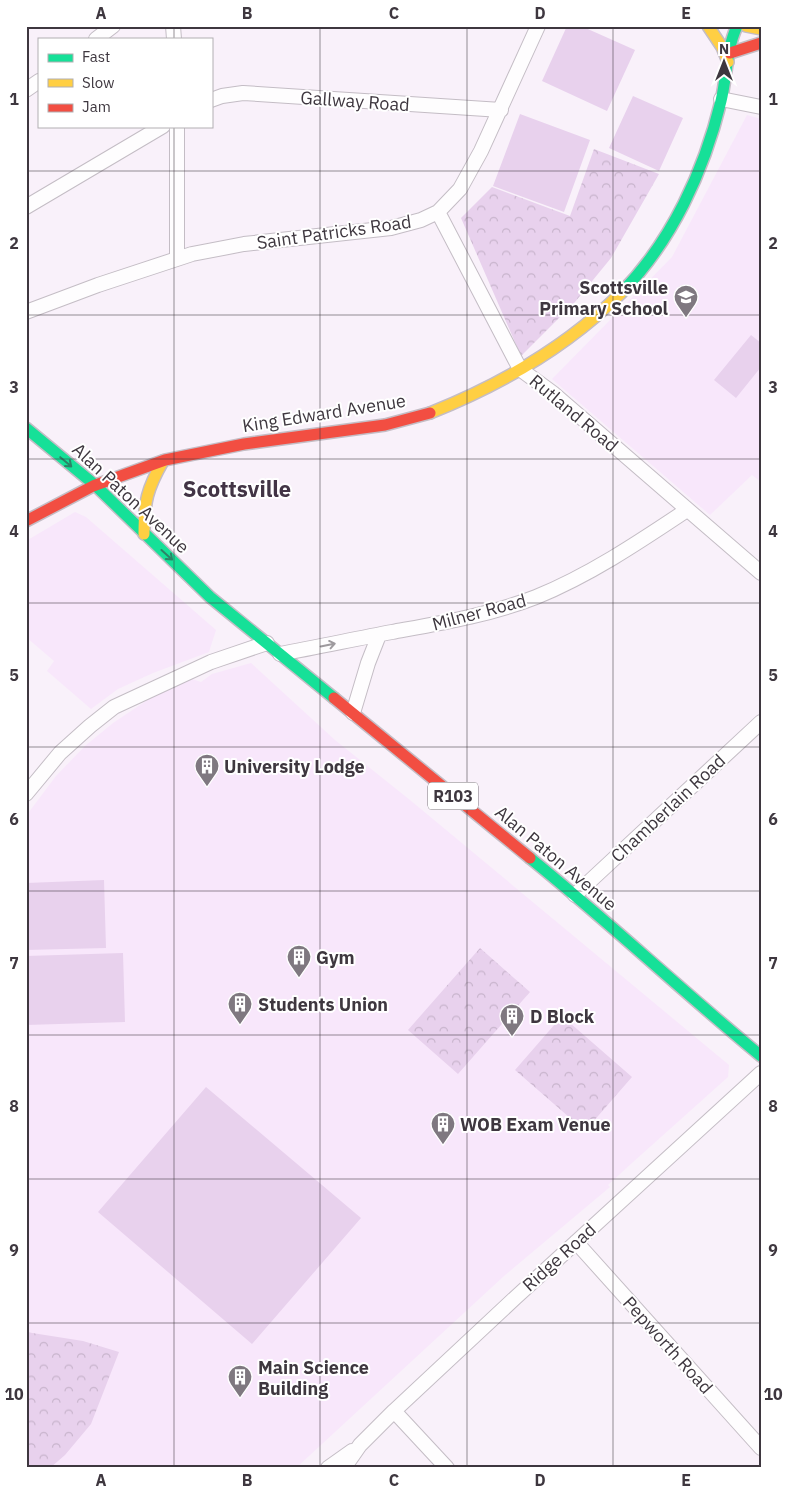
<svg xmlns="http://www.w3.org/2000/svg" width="787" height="1494" viewBox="0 0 787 1494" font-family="'IBM Plex Sans',sans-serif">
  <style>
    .built { fill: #f8e7fb }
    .forest { fill: url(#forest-crowns) }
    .pitch { fill: #e8d1ed }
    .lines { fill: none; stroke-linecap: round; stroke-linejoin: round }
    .street-casing { stroke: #c4bdc5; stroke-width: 16 }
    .fast-casing { stroke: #c4bdc5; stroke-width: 14 }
    .slow-casing { stroke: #c4bdc5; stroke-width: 14 }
    .jam-casing { stroke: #c4bdc5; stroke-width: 14 }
    .street { stroke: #fefdfe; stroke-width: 14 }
    .fast { stroke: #16e098; stroke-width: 11 }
    .slow { stroke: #ffcf43; stroke-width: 11 }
    .jam { stroke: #f24e42; stroke-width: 11 }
    .oneway { stroke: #2c8367 }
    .oneway2 { stroke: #9e9a9e }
    .grid { fill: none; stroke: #3e373f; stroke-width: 1; stroke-opacity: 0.55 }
    .labels { text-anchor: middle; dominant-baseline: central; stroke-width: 4; stroke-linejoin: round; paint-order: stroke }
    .shield { fill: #fff; stroke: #787379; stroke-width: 1 }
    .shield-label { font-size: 16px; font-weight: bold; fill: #3e373f }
    .street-label { font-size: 18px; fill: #3e373f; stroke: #fff }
    .poi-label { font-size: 18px; font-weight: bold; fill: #3e373f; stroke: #fff; text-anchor: start }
    .district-label { font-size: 22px; font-weight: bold; fill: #423445; stroke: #fff }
    .neatline { fill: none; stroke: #3e373f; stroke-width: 2 }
    .grid-label { font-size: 16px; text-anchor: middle; font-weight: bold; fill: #3e373f }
  </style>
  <defs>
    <pattern id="forest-crowns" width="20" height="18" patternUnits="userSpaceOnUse" patternTransform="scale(1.25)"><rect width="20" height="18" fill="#e8d1ed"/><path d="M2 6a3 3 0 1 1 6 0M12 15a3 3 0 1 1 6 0" fill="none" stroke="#c8b4cc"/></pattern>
  </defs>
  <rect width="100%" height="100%" fill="#f9f1fa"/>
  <path class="built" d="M747,115L761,119V482L752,475L710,515L552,379L672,257Z
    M75,512L86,517L216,630L209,652L153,673L118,689L91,709L47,671L54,661L26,637V541Z
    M251,663L335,740L410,800L729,1065L728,1077L632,1163L608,1185L610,1187L504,1276L296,1468H26V816L56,776L85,746L113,723L152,697L192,679L201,682L212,674Z"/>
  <path class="forest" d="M594,149L659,174L611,258L575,302L521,356L461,218L492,187L570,216Z
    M480,948L530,992L458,1074L408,1030Z
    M562,1016L632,1077L585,1131L515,1070Z
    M26,1332L83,1341L119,1352L91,1424L65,1455L50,1468H26Z"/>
  <path class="pitch" d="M567,26H581L635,50L607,111L542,81Z
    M633,96L683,118L659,171L609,148Z
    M520,114L590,140L564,212L493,186Z
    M751,335L761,343V367L736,398L714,380Z
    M104,880L106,948L26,950V883Z
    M123,953L125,1022L26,1025V956Z
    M206,1087L361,1218L252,1344L98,1212Z"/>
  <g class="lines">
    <defs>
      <path id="street" d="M173,26L174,39
        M96,39L113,26
        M26,90L39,81
        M721,99L761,107
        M211,100L222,96L243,93L501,110
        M177,126V257
        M26,207L163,126
        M438,212L520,369L554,394L761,573
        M26,312L98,285L192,254L244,244L391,228L421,220L438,212L460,189L481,151L538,26
        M280,654C318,647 355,639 392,632C441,623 490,615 536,597C590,575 639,542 687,510
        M353,713L368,663L379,635
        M26,794L60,753L90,726L114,707L211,662L267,643
        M575,895L761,722
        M576,1242L761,1448
        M394,1411L447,1468
        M328,1468L352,1451
        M344,1468L360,1445L394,1411L515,1298L761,1073"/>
      <path id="fast" d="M621,293C672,241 704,171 721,101C727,76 726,50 737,26
        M26,428L95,485L210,597L334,698
        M530,858C609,922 683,992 761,1056"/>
      <path id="slow" d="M708,26L722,47L728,62
        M746,26L761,29
        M430,413C500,385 567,347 621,293
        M144,534C144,502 147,489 163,461"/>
      <path id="jam" d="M730,53L761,43
        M26,521L93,486L165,460L244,444L385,425L430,413
        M334,698L530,858"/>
    </defs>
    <use href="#street" class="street-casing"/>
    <use href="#fast" class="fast-casing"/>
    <use href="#slow" class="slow-casing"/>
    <use href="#jam" class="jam-casing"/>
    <use href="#street" class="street"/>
    <use href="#fast" class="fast"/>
    <use href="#slow" class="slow"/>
    <use href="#jam" class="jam"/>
  </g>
  <defs><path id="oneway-shaft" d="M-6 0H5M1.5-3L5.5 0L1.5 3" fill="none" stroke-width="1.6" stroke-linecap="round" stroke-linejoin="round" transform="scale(1.25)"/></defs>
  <g class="oneway">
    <use href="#oneway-shaft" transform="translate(66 462) rotate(40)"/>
    <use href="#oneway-shaft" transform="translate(167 555) rotate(42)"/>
  </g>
  <use class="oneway2" href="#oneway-shaft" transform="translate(328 645) rotate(-11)"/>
  <path class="grid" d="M174,26V39M320,26V1468M467,26V1468M613,26V1468M174,126V1468M26,171H761M26,315H761M26,459H761M26,603H761M26,747H761M26,891H761M26,1035H761M26,1179H761M26,1323H761"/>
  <defs>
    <symbol id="school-pin" viewBox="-11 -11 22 30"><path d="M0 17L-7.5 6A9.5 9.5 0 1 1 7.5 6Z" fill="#7f7880" stroke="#fff"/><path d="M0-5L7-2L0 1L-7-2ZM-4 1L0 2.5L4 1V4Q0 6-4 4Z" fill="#fff"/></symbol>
    <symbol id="building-pin" viewBox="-11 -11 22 30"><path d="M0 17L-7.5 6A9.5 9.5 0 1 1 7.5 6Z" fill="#7f7880" stroke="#fff"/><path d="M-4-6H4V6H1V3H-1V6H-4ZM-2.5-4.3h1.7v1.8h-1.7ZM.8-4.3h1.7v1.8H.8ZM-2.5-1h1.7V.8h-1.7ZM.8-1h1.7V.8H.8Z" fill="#fff"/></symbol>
  </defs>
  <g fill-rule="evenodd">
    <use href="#school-pin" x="672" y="283" width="28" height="38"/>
    <use href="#building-pin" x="193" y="752" width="28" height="38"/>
    <use href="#building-pin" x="285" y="943" width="28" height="38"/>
    <use href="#building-pin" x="226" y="990" width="28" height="38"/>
    <use href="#building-pin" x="498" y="1002" width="28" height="38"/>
    <use href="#building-pin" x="429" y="1110" width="28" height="38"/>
    <use href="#building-pin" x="226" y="1363" width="28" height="38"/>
  </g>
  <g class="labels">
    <rect class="shield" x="428" y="782.5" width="50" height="27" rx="4"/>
    <g class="shield-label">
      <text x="453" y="796">R103</text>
    </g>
    <g class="street-label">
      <text transform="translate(355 101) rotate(4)">Gallway Road</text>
      <text transform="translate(334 232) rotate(-8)">Saint Patricks Road</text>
      <text transform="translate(324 413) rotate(-9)">King Edward Avenue</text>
      <text transform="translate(574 413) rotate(40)">Rutland Road</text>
      <text transform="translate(131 498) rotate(43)">Alan Paton Avenue</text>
      <text transform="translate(479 612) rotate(-15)">Milner Road</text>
      <text transform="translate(668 808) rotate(-43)">Chamberlain Road</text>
      <text transform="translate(556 858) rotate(40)">Alan Paton Avenue</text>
      <text transform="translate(559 1257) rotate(-42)">Ridge Road</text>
      <text transform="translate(668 1345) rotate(48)">Pepworth Road</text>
    </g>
    <g class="poi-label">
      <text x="668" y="287" text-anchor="end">Scottsville<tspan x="668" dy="21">Primary School</tspan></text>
      <text x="224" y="766">University Lodge</text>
      <text x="316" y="957">Gym</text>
      <text x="258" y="1004">Students Union</text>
      <text x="530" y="1016">D Block</text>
      <text x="460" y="1124">WOB Exam Venue</text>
      <text x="258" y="1367">Main Science<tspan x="258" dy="21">Building</tspan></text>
    </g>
    <g class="district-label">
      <text x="237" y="488">Scottsville</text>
    </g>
  </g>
  <rect width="787" height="1494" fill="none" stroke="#ffffff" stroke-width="55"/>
  <rect x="38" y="38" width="175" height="90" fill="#ffffff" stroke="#b2afb2"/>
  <rect x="48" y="54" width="25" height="8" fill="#16e098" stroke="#b2afb2"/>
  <text x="82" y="62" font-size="15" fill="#3e373f">Fast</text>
  <rect x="48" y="79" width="25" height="8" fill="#ffcf43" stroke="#b2afb2"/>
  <text x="82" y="88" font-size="15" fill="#3e373f">Slow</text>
  <rect x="48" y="104" width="25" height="8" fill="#f24e42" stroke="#b2afb2"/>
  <text x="82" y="112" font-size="15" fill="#3e373f">Jam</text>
  <g transform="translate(724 62)" stroke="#ffffff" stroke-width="4" paint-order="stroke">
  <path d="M0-4L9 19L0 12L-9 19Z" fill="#3e373f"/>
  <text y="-8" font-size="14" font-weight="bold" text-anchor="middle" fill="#3e373f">N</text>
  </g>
  <rect x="28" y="28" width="732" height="1438" class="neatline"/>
  <g class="grid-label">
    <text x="101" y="19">A</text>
    <text x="247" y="19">B</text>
    <text x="394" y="19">C</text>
    <text x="540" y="19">D</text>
    <text x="686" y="19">E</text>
    <text x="14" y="105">1</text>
    <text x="773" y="105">1</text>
    <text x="14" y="249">2</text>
    <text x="773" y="249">2</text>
    <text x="14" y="393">3</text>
    <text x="773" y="393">3</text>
    <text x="14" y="537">4</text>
    <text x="773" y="537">4</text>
    <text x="14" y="681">5</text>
    <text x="773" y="681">5</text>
    <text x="14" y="825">6</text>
    <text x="773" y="825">6</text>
    <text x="14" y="969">7</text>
    <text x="773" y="969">7</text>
    <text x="14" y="1112">8</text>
    <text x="773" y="1112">8</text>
    <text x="14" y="1256">9</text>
    <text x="773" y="1256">9</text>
    <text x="14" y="1400">10</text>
    <text x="773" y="1400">10</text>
    <text x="101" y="1486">A</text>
    <text x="247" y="1486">B</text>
    <text x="394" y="1486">C</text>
    <text x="540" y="1486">D</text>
    <text x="686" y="1486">E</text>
  </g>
</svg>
